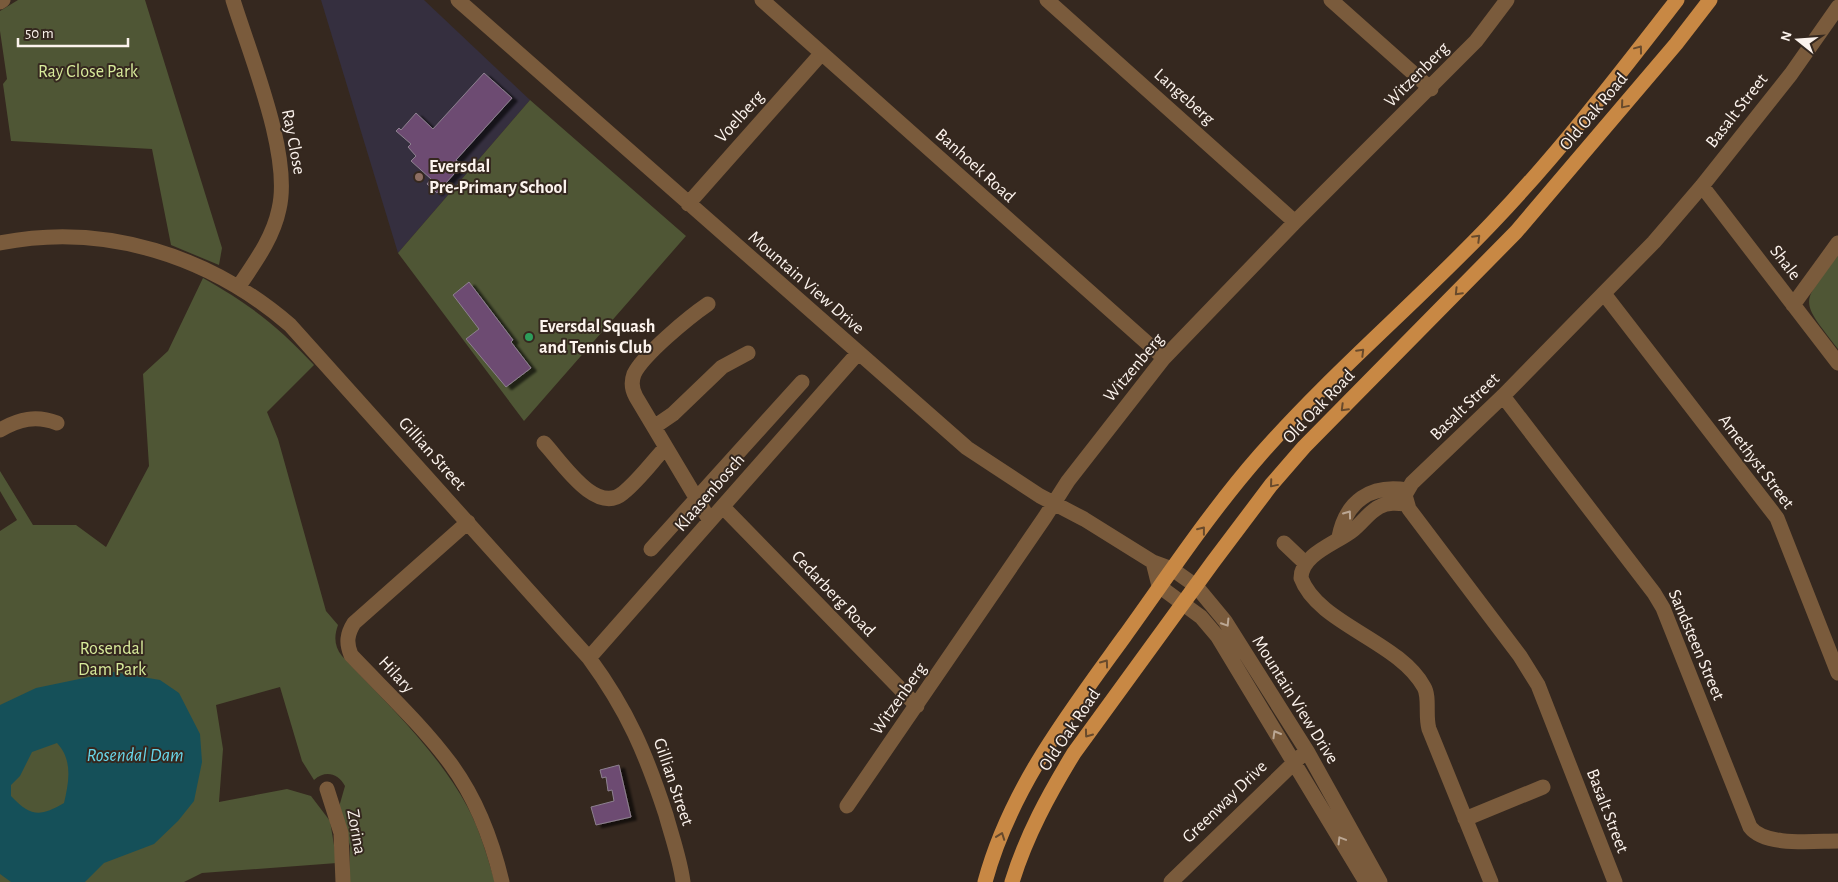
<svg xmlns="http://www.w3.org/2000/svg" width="1838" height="882" viewBox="0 0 1838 882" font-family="'Alegreya Sans',sans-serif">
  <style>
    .education { fill: #352f3f }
    .green { fill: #4f5635 }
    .water { fill: #155059; fill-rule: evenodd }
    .building { fill: #6d4b72; stroke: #8d818f; filter: url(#shadow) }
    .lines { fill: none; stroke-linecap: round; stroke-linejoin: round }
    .minor { stroke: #7a5b3c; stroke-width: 15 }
    .major { stroke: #c88844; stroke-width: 15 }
    .oneway { stroke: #684a2c }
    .oneway2 { stroke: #bba794 }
    .education-dot { fill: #8d6e63; stroke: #35281f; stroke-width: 2 }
    .leisure-dot { fill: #2e9e5b; stroke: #35281f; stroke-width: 2 }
    .labels { text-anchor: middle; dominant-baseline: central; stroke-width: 4; stroke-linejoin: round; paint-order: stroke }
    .park-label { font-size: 18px; fill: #d8eb9b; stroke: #35281f }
    .street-label { font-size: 18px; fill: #fcf3ed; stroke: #35281f }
    .poi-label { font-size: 18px; font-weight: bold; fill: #fcf3ed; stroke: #35281f; text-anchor: start }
    .water-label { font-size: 19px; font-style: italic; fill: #68d7eb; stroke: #35281f }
  </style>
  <defs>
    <filter id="shadow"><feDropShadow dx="5.5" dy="3" stdDeviation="1" flood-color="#0009"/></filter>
  </defs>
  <rect width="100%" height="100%" fill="#35281f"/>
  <path class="education" d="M321,0H424L530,100L398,253Z"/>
  <path class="green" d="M18,0H145L222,248L219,265L171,245L152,149L11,141L3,84L7,79L0,31V11Z
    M530,100L686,236L524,421L398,253Z
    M1838,255V349C1799,298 1800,306 1838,255Z
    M203,278C249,304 278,326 314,365L267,412L278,439L326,611L338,625C334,636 334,646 342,656C386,703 436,749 467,806C480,830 487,856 495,882H349L350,846L339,807L345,786C338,773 325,770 314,780L302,761L280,687L216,705L223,749L219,802L287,789L311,796L330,821L337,863L202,873L184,882H0V531L17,520L0,491V471L33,525H76L106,547L149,466L143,374L168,351Z"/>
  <path class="water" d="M113,672L160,680L179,693L200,734L202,762L194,801L178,821L154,844L104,863L85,882H11L0,874V705L36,688ZM57,743C73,760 69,782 64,803C40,817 31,817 11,796V785L20,776L32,752Z"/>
  <path class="building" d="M484,73L512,98L456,160L462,165L437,193L427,184L431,179L411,161L416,156L408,147L411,144L396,131L399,128L401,130L416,113L433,129Z
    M469,282L513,340L511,342L531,368L506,387L466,339L479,329L453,295Z
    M619,765L631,817L596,825L591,807L614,801L612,790L608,791L606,777L602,778L600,770Z"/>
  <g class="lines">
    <path class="minor" d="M233,0C250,55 292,155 279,209C273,238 255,262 239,286
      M458,0L967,448L1040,496L1084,519L1153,562L1172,569L1196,586L1225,621L1307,751L1380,882
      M762,0L1164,358
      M1047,0L1295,222
      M1331,0L1431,89
      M0,2L3,0
      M1702,186L1838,363
      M688,204L821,54
      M0,243C105,222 210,256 290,325L589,658C628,711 646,754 666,815C672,837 680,859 683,882
      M1605,295L1777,518L1838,673
      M708,304C689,317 643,355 634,374C631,382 632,390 636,397L710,521
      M1793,305L1838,243
      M1503,396L1654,593L1663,608L1750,827C1765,847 1814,841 1838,841
      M654,427L673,414L722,367L748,353
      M0,430C19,419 36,415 57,423
      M544,443C561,461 596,516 623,493C639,480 652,462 665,448
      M1406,504C1397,503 1388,502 1379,507C1369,512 1362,523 1353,530C1337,543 1301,554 1301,578C1318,624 1399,641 1424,687C1430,697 1425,716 1429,729L1491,882
      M723,507L917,706
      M468,522L354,623C347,634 346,643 351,655C384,690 421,724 450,763C476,798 492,840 502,882
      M1339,537C1346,501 1371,484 1407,490
      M1284,543L1305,563
      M651,549L802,382
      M1153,562L1159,586L1201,617L1218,637L1366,882
      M589,658L858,353
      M327,789L341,833L343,882
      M847,806L1045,517L1068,481L1164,358L1295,222L1476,41L1507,0
      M1465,819L1543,787
      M1171,882L1301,756
      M1615,882L1538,685L1520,656L1409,509L1405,495L1412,483L1503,396L1654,242L1702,186L1791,74L1838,7"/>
    <path class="major" d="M985,882C1010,789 1069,713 1124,637C1168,576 1210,512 1260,455C1332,373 1417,302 1492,223C1559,153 1618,76 1677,0
      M1012,882C1026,836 1049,794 1074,753L1213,562L1271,485L1304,447L1516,232L1676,44L1710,0"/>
  </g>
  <defs><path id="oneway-chevron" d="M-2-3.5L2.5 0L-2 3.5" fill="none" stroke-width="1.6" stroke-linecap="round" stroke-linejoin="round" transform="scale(1.25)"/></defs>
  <g class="oneway">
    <use href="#oneway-chevron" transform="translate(1639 49) rotate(-53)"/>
    <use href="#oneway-chevron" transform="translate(1624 105) rotate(130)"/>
    <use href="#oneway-chevron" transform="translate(1477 238) rotate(-45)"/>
    <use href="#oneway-chevron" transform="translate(1458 292) rotate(134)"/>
    <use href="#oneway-chevron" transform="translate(1361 352) rotate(-45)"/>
    <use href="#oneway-chevron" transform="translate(1344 408) rotate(135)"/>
    <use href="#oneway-chevron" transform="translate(1273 484) rotate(130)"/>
    <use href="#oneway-chevron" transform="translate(1202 530) rotate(-52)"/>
    <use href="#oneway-chevron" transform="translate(1105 663) rotate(-54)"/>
    <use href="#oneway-chevron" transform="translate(1088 734) rotate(126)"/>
    <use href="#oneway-chevron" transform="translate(1001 836) rotate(-70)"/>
  </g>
  <g class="oneway2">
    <use href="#oneway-chevron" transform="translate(1348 514) rotate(-54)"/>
    <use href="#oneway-chevron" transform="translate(1226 623) rotate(58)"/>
    <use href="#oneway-chevron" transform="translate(1276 734) rotate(-120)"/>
    <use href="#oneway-chevron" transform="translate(1341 840) rotate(-121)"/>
  </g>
  <circle class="education-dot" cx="419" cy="177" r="5"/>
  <circle class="leisure-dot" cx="529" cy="337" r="5"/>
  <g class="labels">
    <g class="park-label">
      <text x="88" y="72">Ray Close Park</text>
      <text x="112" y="649">Rosendal<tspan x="112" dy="21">Dam Park</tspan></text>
    </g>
    <g class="street-label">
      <text transform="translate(1417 75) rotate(-45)">Witzenberg</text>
      <text transform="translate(1184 97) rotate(42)">Langeberg</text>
      <text transform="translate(1737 111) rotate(-52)">Basalt Street</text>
      <text transform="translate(1594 112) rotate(-50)">Old Oak Road</text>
      <text transform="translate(740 117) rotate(-48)">Voelberg</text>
      <text transform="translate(293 142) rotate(79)">Ray Close</text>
      <text transform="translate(975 166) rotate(42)">Banhoek Road</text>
      <text transform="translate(1785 263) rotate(52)">Shale</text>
      <text transform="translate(806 283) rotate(41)">Mountain View Drive</text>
      <text transform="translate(1134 368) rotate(-50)">Witzenberg</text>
      <text transform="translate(1319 407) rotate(-46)">Old Oak Road</text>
      <text transform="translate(1465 407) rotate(-44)">Basalt Street</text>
      <text transform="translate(432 454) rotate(48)">Gillian Street</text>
      <text transform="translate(1756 462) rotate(53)">Amethyst Street</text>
      <text transform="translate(710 493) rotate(-49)">Klaasenbosch</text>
      <text transform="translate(833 594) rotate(46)">Cedarberg Road</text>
      <text transform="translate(1696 645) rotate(67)">Sandsteen Street</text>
      <text transform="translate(396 675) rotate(47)">Hilary</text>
      <text transform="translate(899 699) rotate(-55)">Witzenberg</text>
      <text transform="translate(1295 700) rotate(58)">Mountain View Drive</text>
      <text transform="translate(1070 730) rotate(-56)">Old Oak Road</text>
      <text transform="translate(673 782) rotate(71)">Gillian Street</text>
      <text transform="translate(1225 802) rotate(-44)">Greenway Drive</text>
      <text transform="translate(1607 811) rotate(69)">Basalt Street</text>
      <text transform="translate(356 832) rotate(80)">Zorina</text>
    </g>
    <g class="poi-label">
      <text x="429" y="167">Eversdal<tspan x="429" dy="21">Pre-Primary School</tspan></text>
      <text x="539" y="327">Eversdal Squash<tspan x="539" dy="21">and Tennis Club</tspan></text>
    </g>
    <g class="water-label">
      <text x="135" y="755">Rosendal Dam</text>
    </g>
  </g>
  <g transform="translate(1798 40) rotate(287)" stroke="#35281f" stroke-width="4" paint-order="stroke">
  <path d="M0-4L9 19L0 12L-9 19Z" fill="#fcf3ed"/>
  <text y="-8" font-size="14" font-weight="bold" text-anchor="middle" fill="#fcf3ed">N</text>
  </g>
  <path d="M18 38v8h110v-8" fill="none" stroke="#fcf3ed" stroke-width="2.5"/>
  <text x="25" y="38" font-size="15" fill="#fcf3ed" stroke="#35281f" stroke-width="4" paint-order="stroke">50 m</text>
</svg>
